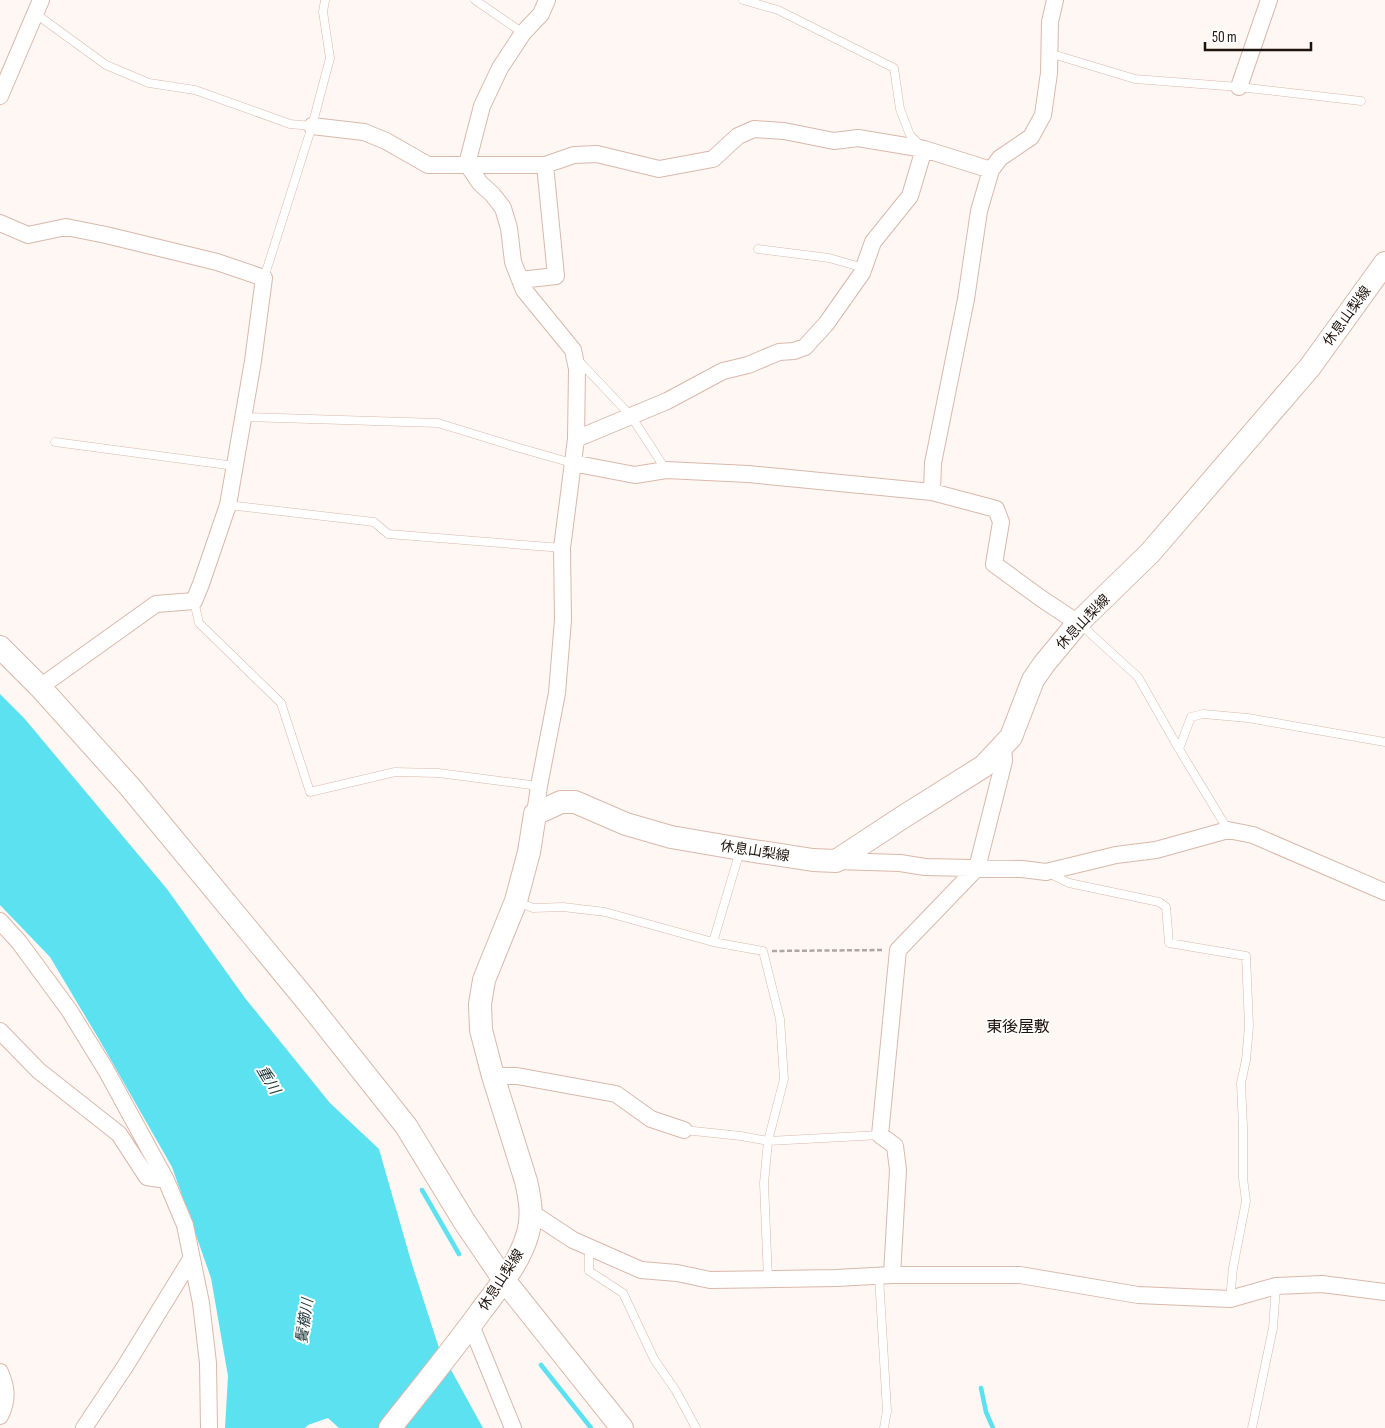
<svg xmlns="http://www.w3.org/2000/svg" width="1385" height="1428" viewBox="0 0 1385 1428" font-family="'Sofia Sans Condensed','Noto Sans JP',sans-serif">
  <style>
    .water { fill: #5ce1f1 }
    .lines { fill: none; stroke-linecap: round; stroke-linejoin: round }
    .stream { stroke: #5ce1f1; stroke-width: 4.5 }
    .lane-casing { stroke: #dab8aa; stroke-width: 9 }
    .street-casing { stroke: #dab8aa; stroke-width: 18 }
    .secondary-casing { stroke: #dab8aa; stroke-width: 24 }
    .path { stroke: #b0a6a3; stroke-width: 2.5; stroke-dasharray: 5 2.5; stroke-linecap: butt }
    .lane { stroke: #fff; stroke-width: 8 }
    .street { stroke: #fff; stroke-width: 16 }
    .secondary { stroke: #fff; stroke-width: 22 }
    .labels { text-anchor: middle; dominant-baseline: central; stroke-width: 4; stroke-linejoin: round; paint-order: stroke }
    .street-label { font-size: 14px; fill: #1f130e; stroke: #fff }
    .water-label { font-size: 15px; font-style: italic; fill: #1d3437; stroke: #fff }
    .quarter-label { font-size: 16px; fill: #1f130e; stroke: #fff }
  </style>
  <rect width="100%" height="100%" fill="#fff7f4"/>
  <path class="water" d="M0,694L24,718L167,889L245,998L330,1103L379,1149L411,1261L439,1348L483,1428H339L328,1418L308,1425L305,1428H225L228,1376L211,1278L172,1167L100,1041L50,957L0,905Z"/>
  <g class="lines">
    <path class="stream" d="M422,1190L459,1254
      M541,1365L591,1428
      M981,1388L986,1412L993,1428"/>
    <defs>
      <path id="lane" d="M475,0L523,33
        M743,0L778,10L894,68L900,109L910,135L921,146
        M36,14L106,65L149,83L195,90L290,124L312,126
        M1049,53L1135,79L1239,87L1361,101
        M758,249L829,258L864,268
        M264,278L312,126L330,58L323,12L325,0
        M579,361L631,416L666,470
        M243,417L438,423L516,447L572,463
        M55,442L235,466
        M228,505L374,522L388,534L562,548
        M194,601L199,623L281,703L310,792L395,772L438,773L539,786
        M1080,624L1138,677L1179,749L1228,830
        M1179,749L1191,717L1203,714L1248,718L1385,742
        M1050,874L1069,883L1159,902L1166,907L1169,943L1246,956L1249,1026L1246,1060L1241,1083L1243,1126V1178L1246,1201L1233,1268L1230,1299
        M518,902L533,908L563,907L605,912L713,942L763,951L780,1019L784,1079L768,1141L764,1183L768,1279
        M713,942L740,851
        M684,1130L741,1136L768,1141L880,1135
        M589,1247V1271L623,1293L654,1359L676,1391L696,1428
        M879,1276L887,1411L884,1428
        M1252,1428L1273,1328L1276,1286"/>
      <path id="street" d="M1239,87L1269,0
        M0,96L41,0
        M312,126L364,132L386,141L428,165H545L574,155L597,154L659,169L713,159L738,136L754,129L784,131L834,141L858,138L924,149L991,170
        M467,164L480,183L493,195L503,208L509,228L513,262L524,290L573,350L577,369L576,439L562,548L563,620L557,693L539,786L535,814
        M467,164L482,106L500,68L523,33L541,14L547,0
        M0,223L28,235L66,227L106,235L217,262L264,278L253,361L228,505L201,584L194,601L156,604L40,687
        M520,280L556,276L545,165
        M576,439L667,401L723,371L748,365L779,352L794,351L805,347L826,324L862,273L873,242L910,196L924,149
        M572,463L635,475L666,470L748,474L932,492L996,509L1001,522L994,564L1042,599L1078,623
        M932,492L933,463L966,299L979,211L991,170L1000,158L1031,137L1043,115L1049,73L1050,22L1055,0
        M836,861L900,863L925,867L1022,869L1046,872L1116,855L1156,850L1228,830L1253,835L1385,892
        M0,921L19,942L69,1010L106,1070L166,1180L185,1225L201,1303L208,1363L209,1428
        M0,1031L39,1071L119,1134L147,1177L166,1180
        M493,1076H517L616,1094L651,1119L684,1130
        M532,1213L573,1240L641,1270L677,1273L710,1280L836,1278L892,1275H1020L1138,1295L1230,1299L1276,1286L1322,1284L1385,1292
        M892,1275L898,1170L895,1146L880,1135L898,950L977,868L1004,761L1003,746
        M471,1325L513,1428
        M0,1372C7,1388 8,1400 0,1416
        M84,1428L126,1365L191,1259"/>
      <path id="secondary" d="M0,647L40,687L130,787L306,1000L406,1126L464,1221L504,1280L622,1428
        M390,1428C421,1389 452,1351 481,1311C499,1287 520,1262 528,1233C533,1215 530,1199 526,1181L493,1076L481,1030L480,1004L484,980L516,901L529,852L535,814L561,802H575L626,824L671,837L741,849L813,860L836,861L903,817L984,766L1011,737L1033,680L1044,664L1078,623L1150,553L1310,367L1385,263"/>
    </defs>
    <use href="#lane" class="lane-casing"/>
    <use href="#street" class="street-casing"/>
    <use href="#secondary" class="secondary-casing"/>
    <path class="path" d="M772,951L884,950"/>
    <use href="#lane" class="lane"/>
    <use href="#street" class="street"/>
    <use href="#secondary" class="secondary"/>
  </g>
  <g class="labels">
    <g class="street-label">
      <text transform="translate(1347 316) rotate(-54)">休息山梨線</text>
      <text transform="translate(1083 622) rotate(-46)">休息山梨線</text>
      <text transform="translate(755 851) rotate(9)">休息山梨線</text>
      <text transform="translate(501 1280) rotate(-57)">休息山梨線</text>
    </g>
    <g class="water-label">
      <text transform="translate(268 1080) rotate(59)">重川</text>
      <text transform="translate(305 1321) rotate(-82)">鬢櫛川</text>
    </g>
    <g class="quarter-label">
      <text x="1018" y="1027">東後屋敷</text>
    </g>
  </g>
  <path d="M1205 42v8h106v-8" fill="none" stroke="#1f130e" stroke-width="2.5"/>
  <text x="1212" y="42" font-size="15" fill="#1f130e" stroke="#ffffff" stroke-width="4" paint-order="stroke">50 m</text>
</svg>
